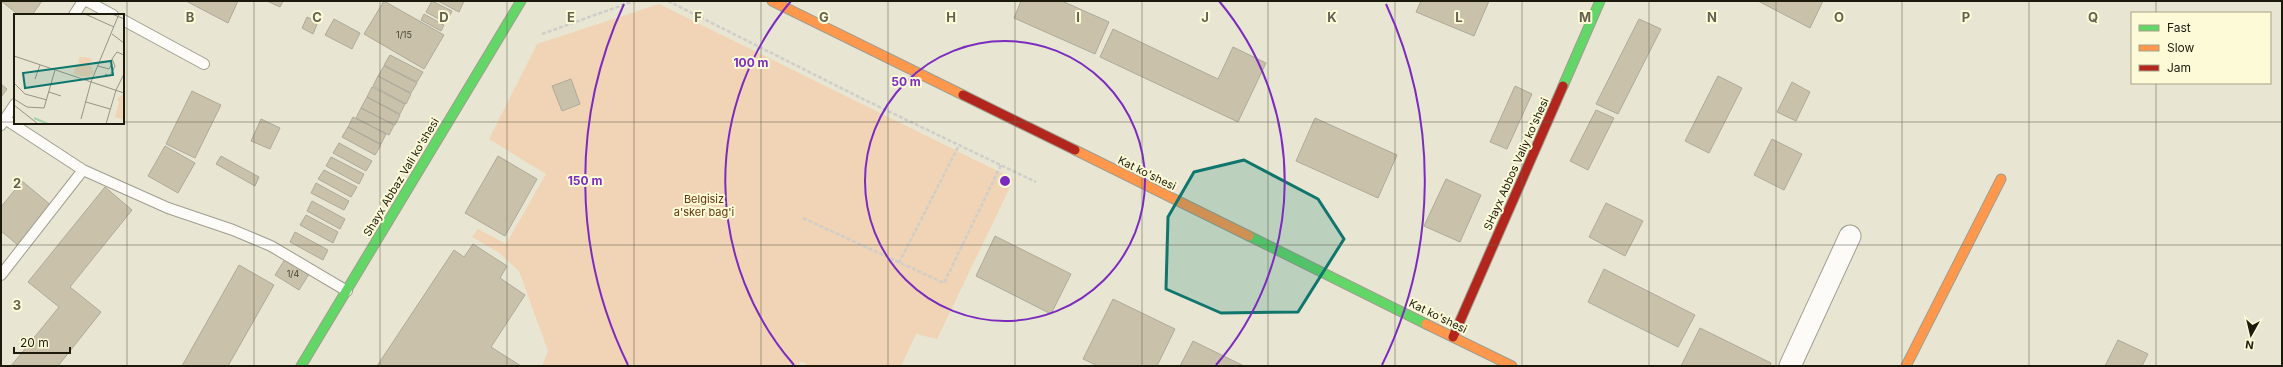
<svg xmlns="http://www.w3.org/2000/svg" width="2283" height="367" viewBox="0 0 2283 367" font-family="Inter,sans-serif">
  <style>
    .green { fill: #f0d4b5 }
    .building { fill: #c9c1a9; stroke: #aeaa9b }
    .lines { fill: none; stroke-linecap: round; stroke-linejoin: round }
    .lane-casing { stroke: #9f9e8f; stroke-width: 12 }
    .street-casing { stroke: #9f9e8f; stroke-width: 23 }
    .fast-casing { stroke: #9f9e8f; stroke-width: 11 }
    .slow-casing { stroke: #9f9e8f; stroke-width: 11 }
    .jam-casing { stroke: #9f9e8f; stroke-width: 11 }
    .path { stroke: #cfcec9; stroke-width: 2.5; stroke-dasharray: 4 2; stroke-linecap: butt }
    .lane { stroke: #fcfbf8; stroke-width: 10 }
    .street { stroke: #fcfbf8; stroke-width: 21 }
    .fast { stroke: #63d668; stroke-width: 9 }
    .slow { stroke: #ff974d; stroke-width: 9 }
    .jam { stroke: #b3261e; stroke-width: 9 }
    .marked { fill: #0f766e; fill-opacity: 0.2; stroke: #0f766e; stroke-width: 3; stroke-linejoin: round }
    .grid { fill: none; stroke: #636152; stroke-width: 1; stroke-opacity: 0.55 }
    .ring { fill: none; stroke: #7b2cbf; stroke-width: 2 }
    .labels { text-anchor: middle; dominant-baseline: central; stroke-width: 4; stroke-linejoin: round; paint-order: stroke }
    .number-label { font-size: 9px; fill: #464434 }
    .street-label { font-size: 11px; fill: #1b1a0d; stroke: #fdfbd7 }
    .park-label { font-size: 11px; fill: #61360d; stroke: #fdfbd7 }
    .inset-river { fill: none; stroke: #a3d4a9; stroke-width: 2 }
    .inset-road { fill: none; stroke: #969483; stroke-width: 1 }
    .view { fill: #0f766e; fill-opacity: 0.15; stroke: #0f766e; stroke-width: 2 }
    .inset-edge { fill: none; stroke: #1b1a0d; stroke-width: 2 }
    .grid-label { font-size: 13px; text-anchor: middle; font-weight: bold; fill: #636152; stroke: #fdfbd7; stroke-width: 4; stroke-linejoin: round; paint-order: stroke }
    .centre { fill: #7b2cbf; stroke: #fdfbd7; stroke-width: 2 }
    .ring-label { font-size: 12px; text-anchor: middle; font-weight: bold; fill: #7b2cbf; stroke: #fdfbd7; stroke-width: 4; stroke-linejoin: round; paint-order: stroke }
  </style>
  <rect width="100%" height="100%" fill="#e8e6d2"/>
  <path class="green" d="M659,4L1014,179L937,339L916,334L901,366H809L801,361L799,366H542L548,351L519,271L498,252L472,237L478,229L506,244L546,174L489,139L537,44Z"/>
  <path class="building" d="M1,1H42L32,15H19Z
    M186,1H238L228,23Z
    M267,1H283L280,7Z
    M384,1L444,35L424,69L364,34Z
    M432,1L452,11L446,23L426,12Z
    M438,1H464L459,12Z
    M1021,1H1062L1109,22L1095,54L1014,18Z
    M1421,1H1489L1474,36L1416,12Z
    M1758,1H1823L1810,28Z
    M424,14L444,25L441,31L421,20Z
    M307,17L318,22L313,34L302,28Z
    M334,19L360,33L352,49L325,35Z
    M1639,19L1661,29L1618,114L1596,104Z
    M1113,29L1218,79L1233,47L1266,63L1238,122L1100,57Z
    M390,55L423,72L417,82L384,65Z
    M384,66L417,83L411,93L378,76Z
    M378,76L411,94L406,104L373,86Z
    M1718,76L1742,88L1709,153L1685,141Z
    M571,79L580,104L562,111L552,86Z
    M1792,82L1810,92L1796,121L1777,112Z
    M1,84L7,89L1,97Z
    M1515,86L1532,94L1507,149L1490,142Z
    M372,87L405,104L400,114L367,97Z
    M192,91L221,105L195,158L166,144Z
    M367,97L400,115L395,125L361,108Z
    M361,108L394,125L389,135L356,118Z
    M1596,110L1614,118L1588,170L1570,161Z
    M353,117L386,134L381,144L348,127Z
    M1315,118L1397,155L1378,198L1296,161Z
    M261,119L280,128L270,149L251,141Z
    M348,127L381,145L375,155L342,137Z
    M1772,139L1802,154L1784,190L1754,175Z
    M339,143L372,161L366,171L333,153Z
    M165,146L195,163L178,193L148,176Z
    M221,156L259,177L255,186L216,164Z
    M498,156L537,179L505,236L465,213Z
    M331,157L364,174L359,184L326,166Z
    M324,170L357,187L351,197L318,179Z
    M1446,179L1481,195L1460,242L1424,226Z
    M22,181L52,206L19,246L1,231V207Z
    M316,183L349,201L344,210L311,193Z
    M105,187L132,210L70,287L101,312L58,366H11L59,307L28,282Z
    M312,201L345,219L340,229L307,211Z
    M1606,203L1643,221L1625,256L1589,237Z
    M306,215L338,232L333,243L300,225Z
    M295,232L328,250L323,260L290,242Z
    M995,236L1071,274L1051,314L976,276Z
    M473,244L507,266L500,278L525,295L491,347L521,366H377L454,250L464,257Z
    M287,256L311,271L299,290L275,275Z
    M239,265L274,285L228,366H182Z
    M1604,269L1695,315L1678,347L1588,302Z
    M1113,299L1175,329L1157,366H1098L1083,359Z
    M1700,328L1771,363L1770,366H1681Z
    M2118,340L2148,354L2142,366H2105Z
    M1193,341L1244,366H1180Z"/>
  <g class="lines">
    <defs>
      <path id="lane" d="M87,1L113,15
        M74,15L83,1
        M123,20L204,64
        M5,119L83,170
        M1,125L15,104
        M1,275L83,170L168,208L233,230L271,246L347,291"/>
      <path id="street" d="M1790,366L1850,236"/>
      <path id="fast" d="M1563,86L1600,1
        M1249,236L1426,324
        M301,366L521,1"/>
      <path id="slow" d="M772,1L963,95
        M1075,150L1249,236
        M1426,324L1512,366
        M1906,366L2001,179"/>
      <path id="jam" d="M963,95L1075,150
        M1453,337L1563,86"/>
    </defs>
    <use href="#lane" class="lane-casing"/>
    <use href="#street" class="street-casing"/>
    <use href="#fast" class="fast-casing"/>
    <use href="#slow" class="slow-casing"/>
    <use href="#jam" class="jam-casing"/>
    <path class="path" d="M668,1L863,99L1036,182
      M542,34L634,1
      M803,218L944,283L1001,165
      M899,263L959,145"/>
    <use href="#lane" class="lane"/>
    <use href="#street" class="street"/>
    <use href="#fast" class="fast"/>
    <use href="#slow" class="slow"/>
    <use href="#jam" class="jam"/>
  </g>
  <path class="marked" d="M1244,160L1318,199L1344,239L1298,312L1221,313L1166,289L1168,217L1194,172Z"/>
  <path class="grid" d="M127,1V366M254,1V366M380,1V366M507,1V366M634,1V366M761,1V366M888,1V366M1015,1V366M1142,1V366M1268,1V366M1395,1V366M1522,1V366M1649,1V366M1776,1V366M1902,1V366M2029,1V366M2156,1V13M2156,83V366M1,122H15M123,122H2282M1,245H2282"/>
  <g class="ring">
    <circle cx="1005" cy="181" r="140"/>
    <path d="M794 365A280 280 0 0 1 791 1M1219 1A280 280 0 0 1 1216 365"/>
    <path d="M628 365A420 420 0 0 1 624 4M1386 4A420 420 0 0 1 1382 365"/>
  </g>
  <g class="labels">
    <g class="number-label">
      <text x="404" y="34">1/15</text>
      <text x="293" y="273">1/4</text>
    </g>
    <g class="street-label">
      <text transform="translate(1516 164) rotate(-66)">SHayx Abbos Valiy ko'shesi</text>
      <text transform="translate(1147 173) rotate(26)">Kat ko'shesi</text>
      <text transform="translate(401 177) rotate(-59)">Shayx Abbaz Vali ko'shesi</text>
      <text transform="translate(1438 316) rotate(26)">Kat ko'shesi</text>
    </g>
    <g class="park-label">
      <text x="704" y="199">Belgisiz<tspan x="704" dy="13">a'sker bag'i</tspan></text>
    </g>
  </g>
  <g transform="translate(14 14)">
    <rect width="110" height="110" fill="#e8e6d2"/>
    <path d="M66,43L78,44L76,50L80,58L74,64L59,60L63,50L66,51L64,47ZM108,81L110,82V106L101,103L105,88L103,85Z" fill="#f0d4b5"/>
    <path class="inset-river" d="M20,104L34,110"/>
    <path class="inset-road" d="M71,0L100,13M98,0L110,5M98,20L110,29M0,42L110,79M84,52L95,55L98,50M91,60L96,62L101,52L98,45L103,38L110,41M21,65L26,51M0,69L11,80L33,86M35,78L47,82M0,85L13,93L30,94L41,56M72,88L96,95M0,91L24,110M67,105L77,68L105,0M92,110L102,76L110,60"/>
    <path class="view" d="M97,47L99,61L11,74L9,59Z"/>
    <rect width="110" height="110" class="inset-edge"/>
  </g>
  <g class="grid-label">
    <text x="190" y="22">B</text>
    <text x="317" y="22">C</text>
    <text x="444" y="22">D</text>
    <text x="571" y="22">E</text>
    <text x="698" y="22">F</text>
    <text x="824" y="22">G</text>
    <text x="951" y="22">H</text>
    <text x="1078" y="22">I</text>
    <text x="1205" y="22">J</text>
    <text x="1332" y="22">K</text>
    <text x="1459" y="22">L</text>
    <text x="1585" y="22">M</text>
    <text x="1712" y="22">N</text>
    <text x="1839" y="22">O</text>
    <text x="1966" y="22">P</text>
    <text x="2093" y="22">Q</text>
    <text x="17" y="188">2</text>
    <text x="17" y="310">3</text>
  </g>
  <circle cx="1005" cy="181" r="6" class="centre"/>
  <g class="ring-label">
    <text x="751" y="67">100 m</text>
    <text x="906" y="86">50 m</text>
    <text x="585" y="185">150 m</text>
  </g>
  <rect width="2283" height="367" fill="none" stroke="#1b1a0d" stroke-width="4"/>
  <rect x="2131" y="12" width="140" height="72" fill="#fdfbd7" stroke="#a3a186"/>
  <rect x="2139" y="25" width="20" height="6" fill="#63d668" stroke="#a3a186"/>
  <text x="2167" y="32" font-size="12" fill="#1b1a0d">Fast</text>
  <rect x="2139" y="45" width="20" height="6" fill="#ff974d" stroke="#a3a186"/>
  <text x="2167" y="52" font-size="12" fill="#1b1a0d">Slow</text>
  <rect x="2139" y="65" width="20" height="6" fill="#b3261e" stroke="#a3a186"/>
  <text x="2167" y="72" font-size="12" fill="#1b1a0d">Jam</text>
  <g transform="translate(2251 335) rotate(188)" stroke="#fdfbd7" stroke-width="3" paint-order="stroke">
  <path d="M0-3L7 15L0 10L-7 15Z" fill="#1b1a0d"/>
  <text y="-6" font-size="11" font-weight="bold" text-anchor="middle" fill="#1b1a0d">N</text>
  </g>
  <path d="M14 347v6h56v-6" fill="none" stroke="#1b1a0d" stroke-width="2"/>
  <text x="20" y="347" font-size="12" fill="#1b1a0d" stroke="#fdfbd7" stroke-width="3" paint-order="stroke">20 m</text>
</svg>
